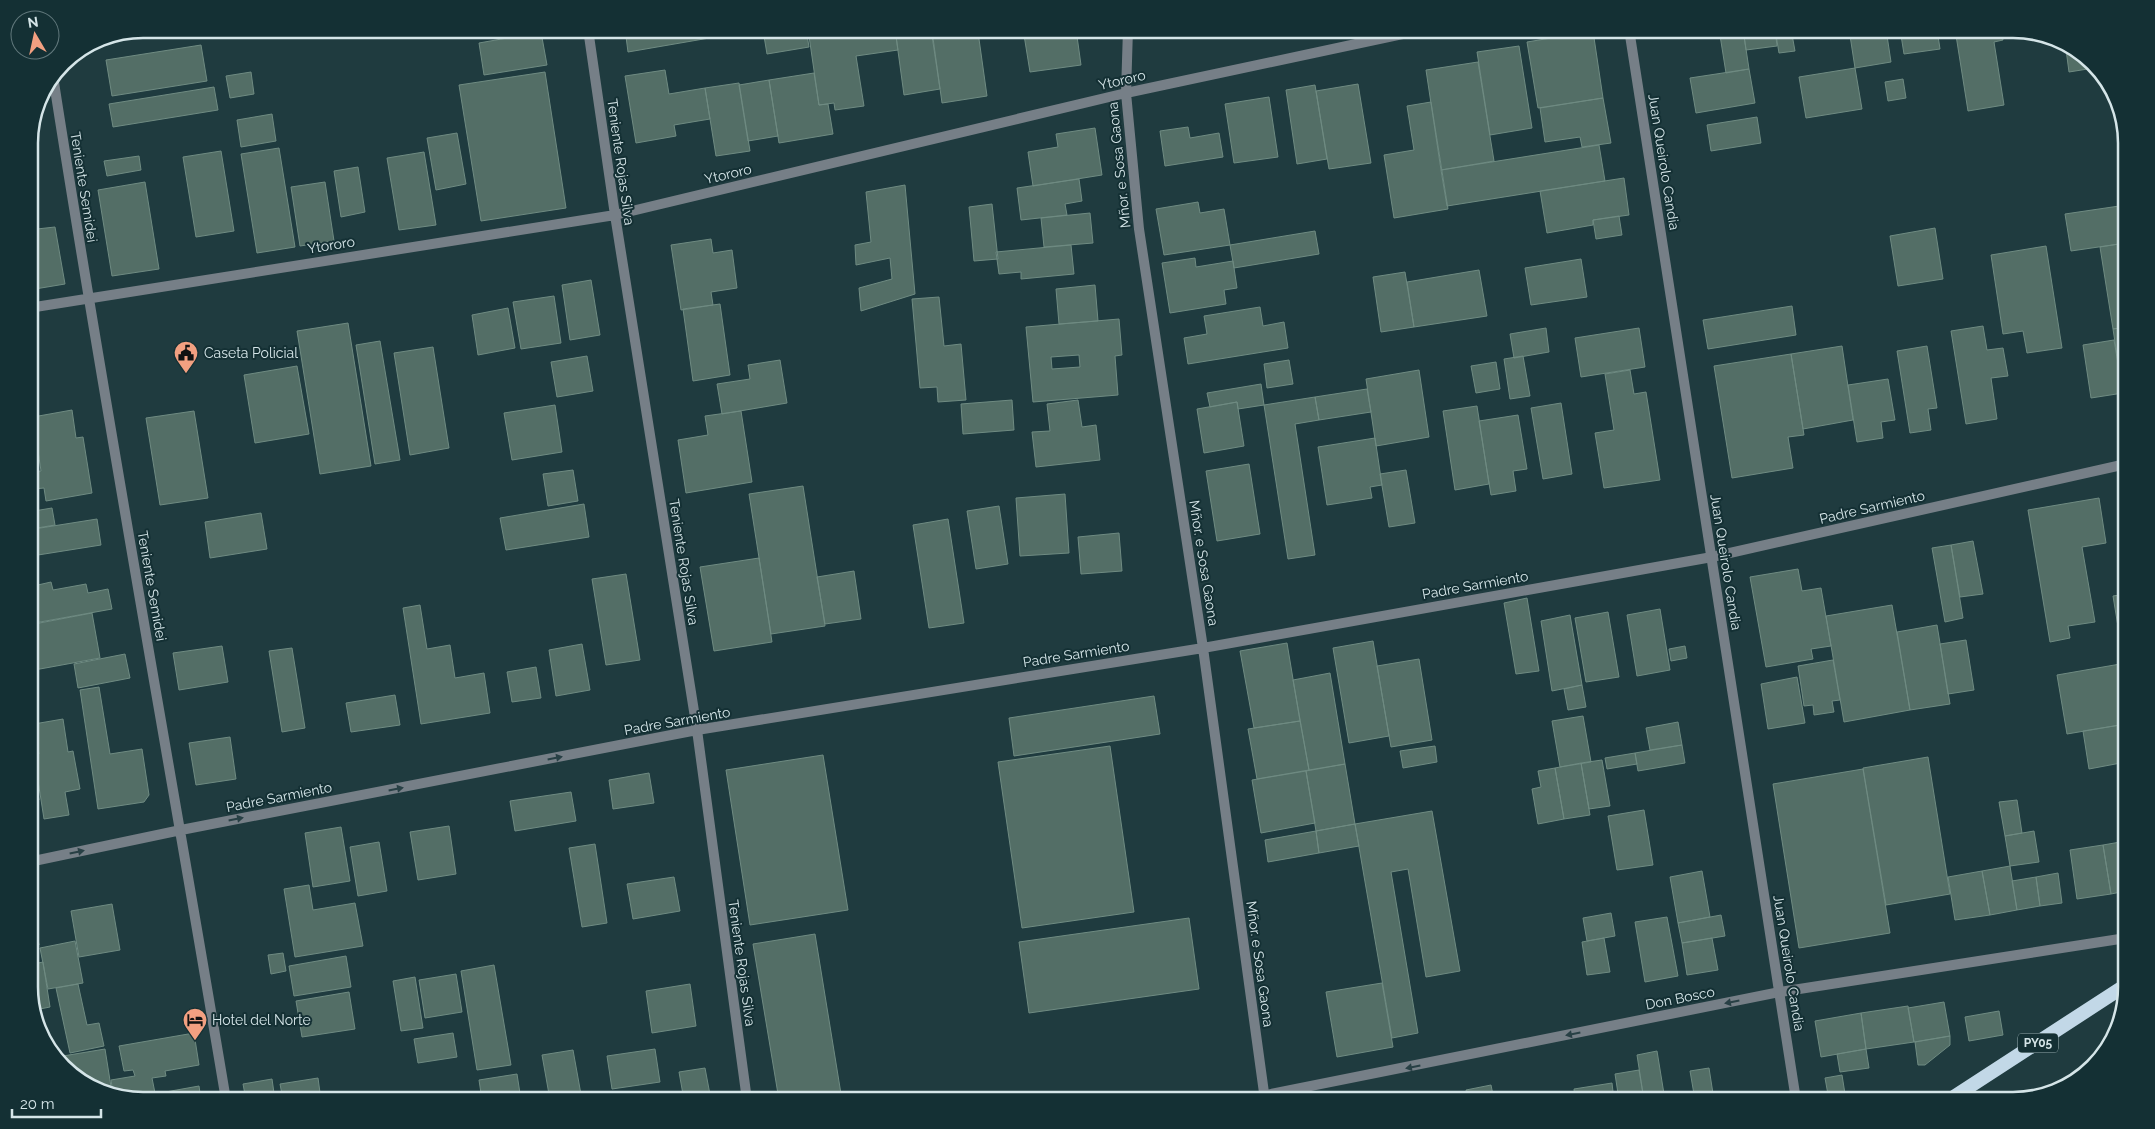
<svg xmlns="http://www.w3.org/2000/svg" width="2155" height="1129" viewBox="0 0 2155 1129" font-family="Raleway,sans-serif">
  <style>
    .building { fill: #536e66; stroke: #6f8b82; fill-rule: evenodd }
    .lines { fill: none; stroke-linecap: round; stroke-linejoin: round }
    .minor { stroke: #767f87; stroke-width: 10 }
    .tertiary { stroke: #767f87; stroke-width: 10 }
    .trunk { stroke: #c2d8e7; stroke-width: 14 }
    .oneway { fill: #284045 }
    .labels { text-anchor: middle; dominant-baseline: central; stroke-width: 4; stroke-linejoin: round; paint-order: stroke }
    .shield { fill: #143034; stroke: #9bafb2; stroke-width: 1 }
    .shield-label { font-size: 12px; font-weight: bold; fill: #d5e5e8 }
    .street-label { font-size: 14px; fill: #d5e5e8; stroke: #143034 }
    .poi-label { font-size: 14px; fill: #d5e5e8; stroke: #143034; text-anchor: start }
    .rim { fill: none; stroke: #d5e5e8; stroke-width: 2.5 }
  </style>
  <rect width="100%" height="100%" fill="#1f3b3f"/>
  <path class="building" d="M471,29H503L472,34Z
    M625,29H719L721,36L628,52Z
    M719,29H806L809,47L767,54L763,30L721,36Z
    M808,29H895L898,50L856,56L864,106L835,110L834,103L819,105Z
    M895,29H931L940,89L904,95Z
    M1076,29L1081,65L1030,72L1024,35Z
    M1719,29H1743L1749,69L1726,73Z
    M1743,29H1775L1777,46L1746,50Z
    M1775,29H1791L1795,51L1779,53Z
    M1849,29H1886L1891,62L1855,68Z
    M1900,29H1937L1940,49L1904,54Z
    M1955,29H2001L2003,40L1994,42L2004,105L1968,111Z
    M1593,31L1603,98L1538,108L1527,42Z
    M541,32L547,65L484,75L479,43Z
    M978,32L987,96L942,103L933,38Z
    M2065,42L2094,68L2069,72Z
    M201,45L207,81L112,96L106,60Z
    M1519,46L1532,128L1490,135L1477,52Z
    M1478,62L1494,161L1441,170L1426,70Z
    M1855,68L1862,109L1806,118L1799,77Z
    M1749,69L1755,103L1696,113L1690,78Z
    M665,70L669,94L705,88L710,119L674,125L676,136L636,143L625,76Z
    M251,72L254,94L230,98L226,76Z
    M545,72L566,208L481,221L459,85Z
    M814,73L819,105L828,104L833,134L779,143L769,80Z
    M1903,79L1906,98L1888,101L1885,82Z
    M769,80L778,136L748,141L739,85Z
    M739,83L750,151L716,156L705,88Z
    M1358,84L1371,163L1329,169L1316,91Z
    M1315,85L1327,159L1297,164L1286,90Z
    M214,87L218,110L113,127L109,104Z
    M1269,97L1278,157L1234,163L1225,104Z
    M1603,98L1611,143L1582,147L1580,137L1545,142L1540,108Z
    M1431,102L1448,209L1394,218L1384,155L1414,150L1407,106Z
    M272,114L276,141L241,147L237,120Z
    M1757,117L1761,143L1711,151L1707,125Z
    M1188,127L1190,138L1219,133L1223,157L1165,166L1160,131Z
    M1095,128L1102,175L1033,186L1028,152L1058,147L1056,134Z
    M457,133L466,184L436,190L427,138Z
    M35,137L37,151L29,152V138Z
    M1599,145L1605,181L1447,206L1441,170Z
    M279,148L295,247L257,253L241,154Z
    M221,151L234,231L196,237L183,157Z
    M424,152L436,225L399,230L387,158Z
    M139,156L141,170L107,176L104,161Z
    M358,167L365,212L341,217L334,171Z
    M1624,178L1629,215L1593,220V225L1547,233L1540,191Z
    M1079,179L1082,201L1065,204L1067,215L1021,220L1017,188Z
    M145,182L159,269L112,276L98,190Z
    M325,182L334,241L300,246L291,187Z
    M905,185L915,294L861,311L859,288L892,279L890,258L856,265L855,245L871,242L866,192Z
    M1198,202L1200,213L1224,209L1230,245L1164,255L1156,209Z
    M992,204L998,259L974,261L969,207Z
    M2126,205V243L2071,251L2065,214Z
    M29,207H33L37,229L55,227L65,284L29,290Z
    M1090,213L1093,243L1044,247L1041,218Z
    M1619,216L1622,235L1596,239L1593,220Z
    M1935,228L1943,279L1898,286L1890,236Z
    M1315,231L1319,254L1234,268L1230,245Z
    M711,239L713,253L732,250L737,288L711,292L713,305L681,310L671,245Z
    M2125,243L2126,327L2113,329L2100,247Z
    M1071,245L1074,274L1021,279V272L999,274L996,252Z
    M2046,246L2062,348L2027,353L2023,331L2003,334L1991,255Z
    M1195,258L1196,267L1233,261L1237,288L1224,290L1226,304L1170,313L1162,263Z
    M1581,259L1587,297L1531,305L1525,268Z
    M1479,270L1487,316L1414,327L1407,282Z
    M1405,272L1414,327L1381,332L1373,277Z
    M591,280L600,335L570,340L562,285Z
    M1095,285L1098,321L1059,324L1056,289Z
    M554,296L561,343L521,349L513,302Z
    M939,297L944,346L961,344L966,400L938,402L937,387L920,388L912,299Z
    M720,304L730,375L693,381L683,309Z
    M1792,306L1796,335L1708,349L1703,320Z
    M1260,307L1263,326L1284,322L1288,348L1188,364L1184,338L1207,334L1204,316Z
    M508,308L515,348L478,355L472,315Z
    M1119,319L1122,355L1115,356L1118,395L1033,402L1026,327ZM1079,355L1080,367L1052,369L1051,357Z
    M348,323L371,466L320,474L297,331Z
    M1983,326L1987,350L2003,348L2008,376L1991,378L1997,419L1966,424L1951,331Z
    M2126,327V394H2123L2113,329Z
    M1546,328L1549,352L1514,358L1510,334Z
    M1639,328L1645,367L1581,377L1575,338Z
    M2114,340L2123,393L2091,398L2083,345Z
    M380,341L400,460L375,464L356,345Z
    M1842,346L1853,420L1803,429L1791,354Z
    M1927,346L1937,408L1928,409L1931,430L1910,433L1897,351Z
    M433,347L449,448L410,455L394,353Z
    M1791,354L1804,435L1788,437L1793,468L1732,478L1714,366Z
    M587,356L593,391L557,397L551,362Z
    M1523,356L1530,396L1510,399L1504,359Z
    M780,360L787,403L722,414L717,384L750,379L748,365Z
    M1289,360L1293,384L1267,388L1264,364Z
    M1496,362L1500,389L1476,393L1471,366Z
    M297,366L309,434L255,443L244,375Z
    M1419,370L1429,437L1376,446L1366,379Z
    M1630,370L1634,394L1646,392L1660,480L1604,488L1595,433L1614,430L1605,374Z
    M1888,379L1895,420L1881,422L1883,438L1857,442L1848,385Z
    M1261,384L1264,405L1238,409L1237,402L1210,407L1207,393Z
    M1367,389L1371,412L1319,420L1315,397Z
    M1315,397L1319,420L1295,424L1315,555L1288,559L1264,405Z
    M1012,400L1014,430L963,434L961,404Z
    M1078,400L1082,427L1096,425L1100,460L1036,467L1032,432L1050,431L1047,404Z
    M1237,402L1244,446L1204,453L1197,409Z
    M1561,403L1572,474L1543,479L1531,408Z
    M555,405L562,452L512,460L504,413Z
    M1477,406L1489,484L1455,490L1443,411Z
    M72,410L76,438L83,437L92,493L46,501L44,488L34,489L31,472L41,471L33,417Z
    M194,411L208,498L160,505L146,418Z
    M741,411L752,482L686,493L678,440L708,435L705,416Z
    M1518,415L1527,469L1513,471L1516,491L1491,495L1479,421Z
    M1375,438L1382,485L1370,487L1372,498L1327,505L1318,447Z
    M1249,464L1260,534L1217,541L1206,471Z
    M573,470L578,501L548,506L543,474Z
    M1406,470L1415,523L1389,527L1380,474Z
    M803,486L825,626L771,634L749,494Z
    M1065,494L1069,553L1020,556L1016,498Z
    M2099,498L2106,543L2082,547L2095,622L2068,626L2070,638L2050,642L2028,510Z
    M584,504L589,537L506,550L500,518Z
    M999,506L1008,564L976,569L967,511Z
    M52,508L55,525L37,528L34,511Z
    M261,513L267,549L210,558L205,522Z
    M97,519L101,545L38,555L34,529Z
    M948,519L964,623L929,628L913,525Z
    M1119,533L1122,571L1081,574L1078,537Z
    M1973,541L1983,594L1960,597L1951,545Z
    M1951,545L1963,618L1945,622L1932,548Z
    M759,558L772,642L714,651L700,567Z
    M1798,569L1802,591L1821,588L1831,646L1811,649L1813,659L1766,667L1750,577Z
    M854,571L861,619L825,624L817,577Z
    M626,574L640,660L606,665L592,579Z
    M51,582L53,590L86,584L88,593L108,589L112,609L29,624V587Z
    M2126,594V657H2123L2113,596Z
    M1527,598L1539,671L1516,674L1504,603Z
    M420,605L427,649L450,645L455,678L484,673L490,713L421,724L403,608Z
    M1892,605L1910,710L1844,722L1826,616Z
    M1660,609L1670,670L1637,676L1627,615Z
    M1608,612L1619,677L1586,682L1575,618Z
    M92,613L100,658L29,671V625Z
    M1570,615L1582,685L1552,691L1541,621Z
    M1937,625L1950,704L1910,710L1897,632Z
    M1966,640L1974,690L1948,694L1940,644Z
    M1373,641L1389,736L1349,743L1333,648Z
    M1287,643L1300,721L1254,728L1240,651Z
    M582,644L590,690L556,696L549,650Z
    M222,646L228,682L179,690L173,653Z
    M1685,646L1687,658L1671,661L1669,649Z
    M292,648L305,728L282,732L269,651Z
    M125,654L130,678L78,688L74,664Z
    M1419,659L1432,740L1391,747L1377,666Z
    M1833,660L1840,700L1832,701L1834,712L1814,715L1813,705L1804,706L1798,666Z
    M2126,663V724L2067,734L2057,675Z
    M536,667L541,698L512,702L507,672Z
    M1330,673L1345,764L1309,770L1293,680Z
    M1797,677L1805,723L1768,729L1761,684Z
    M1582,685L1586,707L1568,710L1564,689Z
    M99,687L110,754L142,749L149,795L144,802L98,809L80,690Z
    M395,695L400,725L351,732L346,703Z
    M1154,696L1160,734L1014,756L1009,718Z
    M1583,716L1591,762L1560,767L1552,721Z
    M63,719L68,752L73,751L80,789L65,792L69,815L44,819L34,755L39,754L34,724Z
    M1300,721L1309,770L1257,779L1248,729Z
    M1678,722L1682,745L1650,750L1646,728Z
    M2126,724V762L2089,769L2083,731Z
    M29,737L39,800L29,802Z
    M230,737L236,779L196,785L189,743Z
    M1682,745L1685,763L1638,771L1635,753Z
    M1110,746L1134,912L1022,928L998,762Z
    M1435,746L1437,762L1403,768L1400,751Z
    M1635,753L1637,764L1607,769L1605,758Z
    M823,755L848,910L750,925L726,770Z
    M1928,757L1950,894L1886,905L1863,768Z
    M1602,760L1610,806L1589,809L1581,763Z
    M1581,763L1590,815L1564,819L1555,768Z
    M1345,764L1355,824L1316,831L1306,771Z
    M1555,768L1564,819L1538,824L1532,789L1541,787L1538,771Z
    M1863,769L1890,933L1799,948L1773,784Z
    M1306,771L1315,823L1261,833L1252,780Z
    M649,773L654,803L613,809L609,780Z
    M571,792L576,821L515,831L510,801Z
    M2017,800L2022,833L2005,836L1999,802Z
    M1644,810L1653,865L1617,870L1608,816Z
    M1432,811L1460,971L1426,977L1408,869L1391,872L1418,1033L1392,1038L1355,824Z
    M1355,824L1359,846L1319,853L1316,831Z
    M449,826L456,874L418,880L410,832Z
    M341,827L350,881L313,887L305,833Z
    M1316,831L1319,853L1268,862L1265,840Z
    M2034,831L2039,862L2010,866L2005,836Z
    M2126,841V891L2111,894L2103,845Z
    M379,842L387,891L358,896L350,847Z
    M595,844L607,923L582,927L569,848Z
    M2103,845L2111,894L2077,899L2070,850Z
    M2010,866L2017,910L1990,915L1982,871Z
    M1702,871L1710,917L1678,923L1670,877Z
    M1982,871L1990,915L1955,920L1948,877Z
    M2058,873L2062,903L2040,906L2036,877Z
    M674,877L680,911L633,919L627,884Z
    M2036,877L2040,906L2017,910L2012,881Z
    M309,885L313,910L355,903L363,946L295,957L284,889Z
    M112,904L120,950L79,957L71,911Z
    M1611,913L1615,936L1587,941L1583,918Z
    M1721,915L1725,936L1682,943L1678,923Z
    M1667,917L1678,976L1645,982L1635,922Z
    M1189,918L1199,989L1029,1013L1019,942Z
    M29,921H35L39,945L32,947L35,961L29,962Z
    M815,934L842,1100H779L753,944Z
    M1604,938L1610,972L1587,975L1582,942Z
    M1712,938L1718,970L1687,975L1682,943Z
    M75,941L83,983L48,989L40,948Z
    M283,953L286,971L271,974L268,955Z
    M346,956L351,987L294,996L289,966Z
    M43,962L50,1007L35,1010L29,994V991L33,990L29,965Z
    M494,965L511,1065L477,1070L461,971Z
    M456,974L462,1012L425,1018L419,980Z
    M415,977L423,1028L401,1031L393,981Z
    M1382,983L1393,1047L1337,1057L1326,992Z
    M78,984L87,1025L99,1023L104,1046L70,1053L56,988Z
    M690,984L696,1026L652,1033L646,991Z
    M349,992L355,1029L302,1037L296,1001Z
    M1944,1002L1950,1036L1914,1042L1908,1008Z
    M1908,1006L1914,1042L1866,1049L1861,1013Z
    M1999,1011L2003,1035L1969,1041L1965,1017Z
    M1861,1013L1866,1049L1821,1057L1815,1021Z
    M194,1033L199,1065L165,1071L166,1076L152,1078L155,1093L131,1097L113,1093L111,1080L135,1076L133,1070L124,1071L119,1046Z
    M453,1033L457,1057L418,1063L414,1039Z
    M1950,1036V1045L1925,1065H1918L1915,1042Z
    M105,1049L112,1093L92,1088L57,1057Z
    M655,1049L660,1082L612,1089L607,1056Z
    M1866,1049L1869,1068L1840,1072L1837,1054Z
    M573,1050L582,1100H550L542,1055Z
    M1657,1051L1665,1100H1644L1637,1055Z
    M705,1068L711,1100H684L679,1072Z
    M1709,1068L1714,1100H1695L1690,1071Z
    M1639,1070L1644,1100H1619L1615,1074Z
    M517,1074L521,1100H482L479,1080Z
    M1842,1075L1846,1100H1829L1825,1078Z
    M318,1078L321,1100H283L280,1084Z
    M272,1079L275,1100H246L243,1084Z
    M1612,1083L1614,1100H1575L1574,1089Z
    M1491,1085L1494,1100H1468L1466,1090Z
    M199,1086L201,1100H143L132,1098Z"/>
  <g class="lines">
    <path class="minor" d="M588,29L615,215L697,730L747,1100
      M1128,29L1126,93L1139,229L1203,648L1265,1100
      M53,76C106,418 169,759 226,1100
      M29,308L615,215L1126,93L1426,29
      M29,862L181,830L697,730L1203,648L1712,557L2126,464
      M1241,1100L1780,992L2126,938"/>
    <path class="tertiary" d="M1629,29L1796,1100"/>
    <path class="trunk" d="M1949,1100L2126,985"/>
  </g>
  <defs><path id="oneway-solid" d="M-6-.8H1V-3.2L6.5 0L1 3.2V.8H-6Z" transform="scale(1.25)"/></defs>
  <g class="oneway">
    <use href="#oneway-solid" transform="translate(555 758) rotate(-11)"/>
    <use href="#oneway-solid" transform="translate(396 789) rotate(-11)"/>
    <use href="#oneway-solid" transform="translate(236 819) rotate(-11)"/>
    <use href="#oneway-solid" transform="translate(77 852) rotate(-12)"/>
    <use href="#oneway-solid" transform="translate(1732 1002) rotate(169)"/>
    <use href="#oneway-solid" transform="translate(1573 1034) rotate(169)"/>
    <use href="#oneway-solid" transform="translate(1413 1067) rotate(169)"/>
  </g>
  <defs>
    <symbol id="civic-pin" viewBox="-11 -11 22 30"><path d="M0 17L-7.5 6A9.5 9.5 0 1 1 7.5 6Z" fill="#f2a081" stroke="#143034"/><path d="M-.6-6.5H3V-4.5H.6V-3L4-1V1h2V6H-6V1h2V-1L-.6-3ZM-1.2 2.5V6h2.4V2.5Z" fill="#111"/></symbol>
    <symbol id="hotel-pin" viewBox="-11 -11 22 30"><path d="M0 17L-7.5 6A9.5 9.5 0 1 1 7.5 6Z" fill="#f2a081" stroke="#143034"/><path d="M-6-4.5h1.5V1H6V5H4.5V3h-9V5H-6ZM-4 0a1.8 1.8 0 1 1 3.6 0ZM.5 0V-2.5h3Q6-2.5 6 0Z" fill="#111"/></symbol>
  </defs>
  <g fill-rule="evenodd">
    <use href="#civic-pin" x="172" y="339" width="28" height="38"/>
    <use href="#hotel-pin" x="181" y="1006" width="28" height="38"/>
  </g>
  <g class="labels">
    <rect class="shield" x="2018" y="1033.5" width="40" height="19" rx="4"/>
    <g class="shield-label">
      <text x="2038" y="1043">PY05</text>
    </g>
    <g class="street-label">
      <text transform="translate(1122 80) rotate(-13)">Ytororo</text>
      <text transform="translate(621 162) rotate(82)">Teniente Rojas Silva</text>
      <text transform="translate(1664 162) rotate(81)">Juan Queirolo Candia</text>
      <text transform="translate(1119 165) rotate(-96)">Mñor. e Sosa Gaona</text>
      <text transform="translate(728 174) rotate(-13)">Ytororo</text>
      <text transform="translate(84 187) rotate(81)">Teniente Semidei</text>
      <text transform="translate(331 245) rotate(-9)">Ytororo</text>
      <text transform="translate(1872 507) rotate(-13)">Padre Sarmiento</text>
      <text transform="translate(684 562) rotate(81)">Teniente Rojas Silva</text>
      <text transform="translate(1726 562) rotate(81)">Juan Queirolo Candia</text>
      <text transform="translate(1204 563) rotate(81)">Mñor. e Sosa Gaona</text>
      <text transform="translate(1475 585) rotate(-10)">Padre Sarmiento</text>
      <text transform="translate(152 586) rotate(80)">Teniente Semidei</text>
      <text transform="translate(1076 654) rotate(-9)">Padre Sarmiento</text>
      <text transform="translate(677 721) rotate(-10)">Padre Sarmiento</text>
      <text transform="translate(279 797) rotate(-11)">Padre Sarmiento</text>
      <text transform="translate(742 963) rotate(82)">Teniente Rojas Silva</text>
      <text transform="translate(1789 963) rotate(81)">Juan Queirolo Candia</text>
      <text transform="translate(1260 964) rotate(82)">Mñor. e Sosa Gaona</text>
      <text transform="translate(1680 998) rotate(-11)">Don Bosco</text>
    </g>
    <g class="poi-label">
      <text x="204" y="353">Caseta Policial</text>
      <text x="212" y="1020">Hotel del Norte</text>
    </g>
  </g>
  <path d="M0 0H2155V1129H0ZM143 38H2013A105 105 0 0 1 2118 143V987A105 105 0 0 1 2013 1092H143A105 105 0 0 1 38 987V143A105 105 0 0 1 143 38Z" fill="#143034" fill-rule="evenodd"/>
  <path class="rim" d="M143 38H2013A105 105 0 0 1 2118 143V987A105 105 0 0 1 2013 1092H143A105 105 0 0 1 38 987V143A105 105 0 0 1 143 38Z"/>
  <g transform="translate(35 35) rotate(351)"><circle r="24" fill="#143034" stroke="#61787c"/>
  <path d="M0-4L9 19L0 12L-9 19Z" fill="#f2a081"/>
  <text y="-8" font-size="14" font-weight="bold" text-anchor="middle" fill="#d5e5e8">N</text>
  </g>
  <path d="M12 1109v8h89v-8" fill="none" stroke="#d5e5e8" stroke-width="2.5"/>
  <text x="20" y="1109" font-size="15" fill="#d5e5e8" stroke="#143034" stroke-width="4" paint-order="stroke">20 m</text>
</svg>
